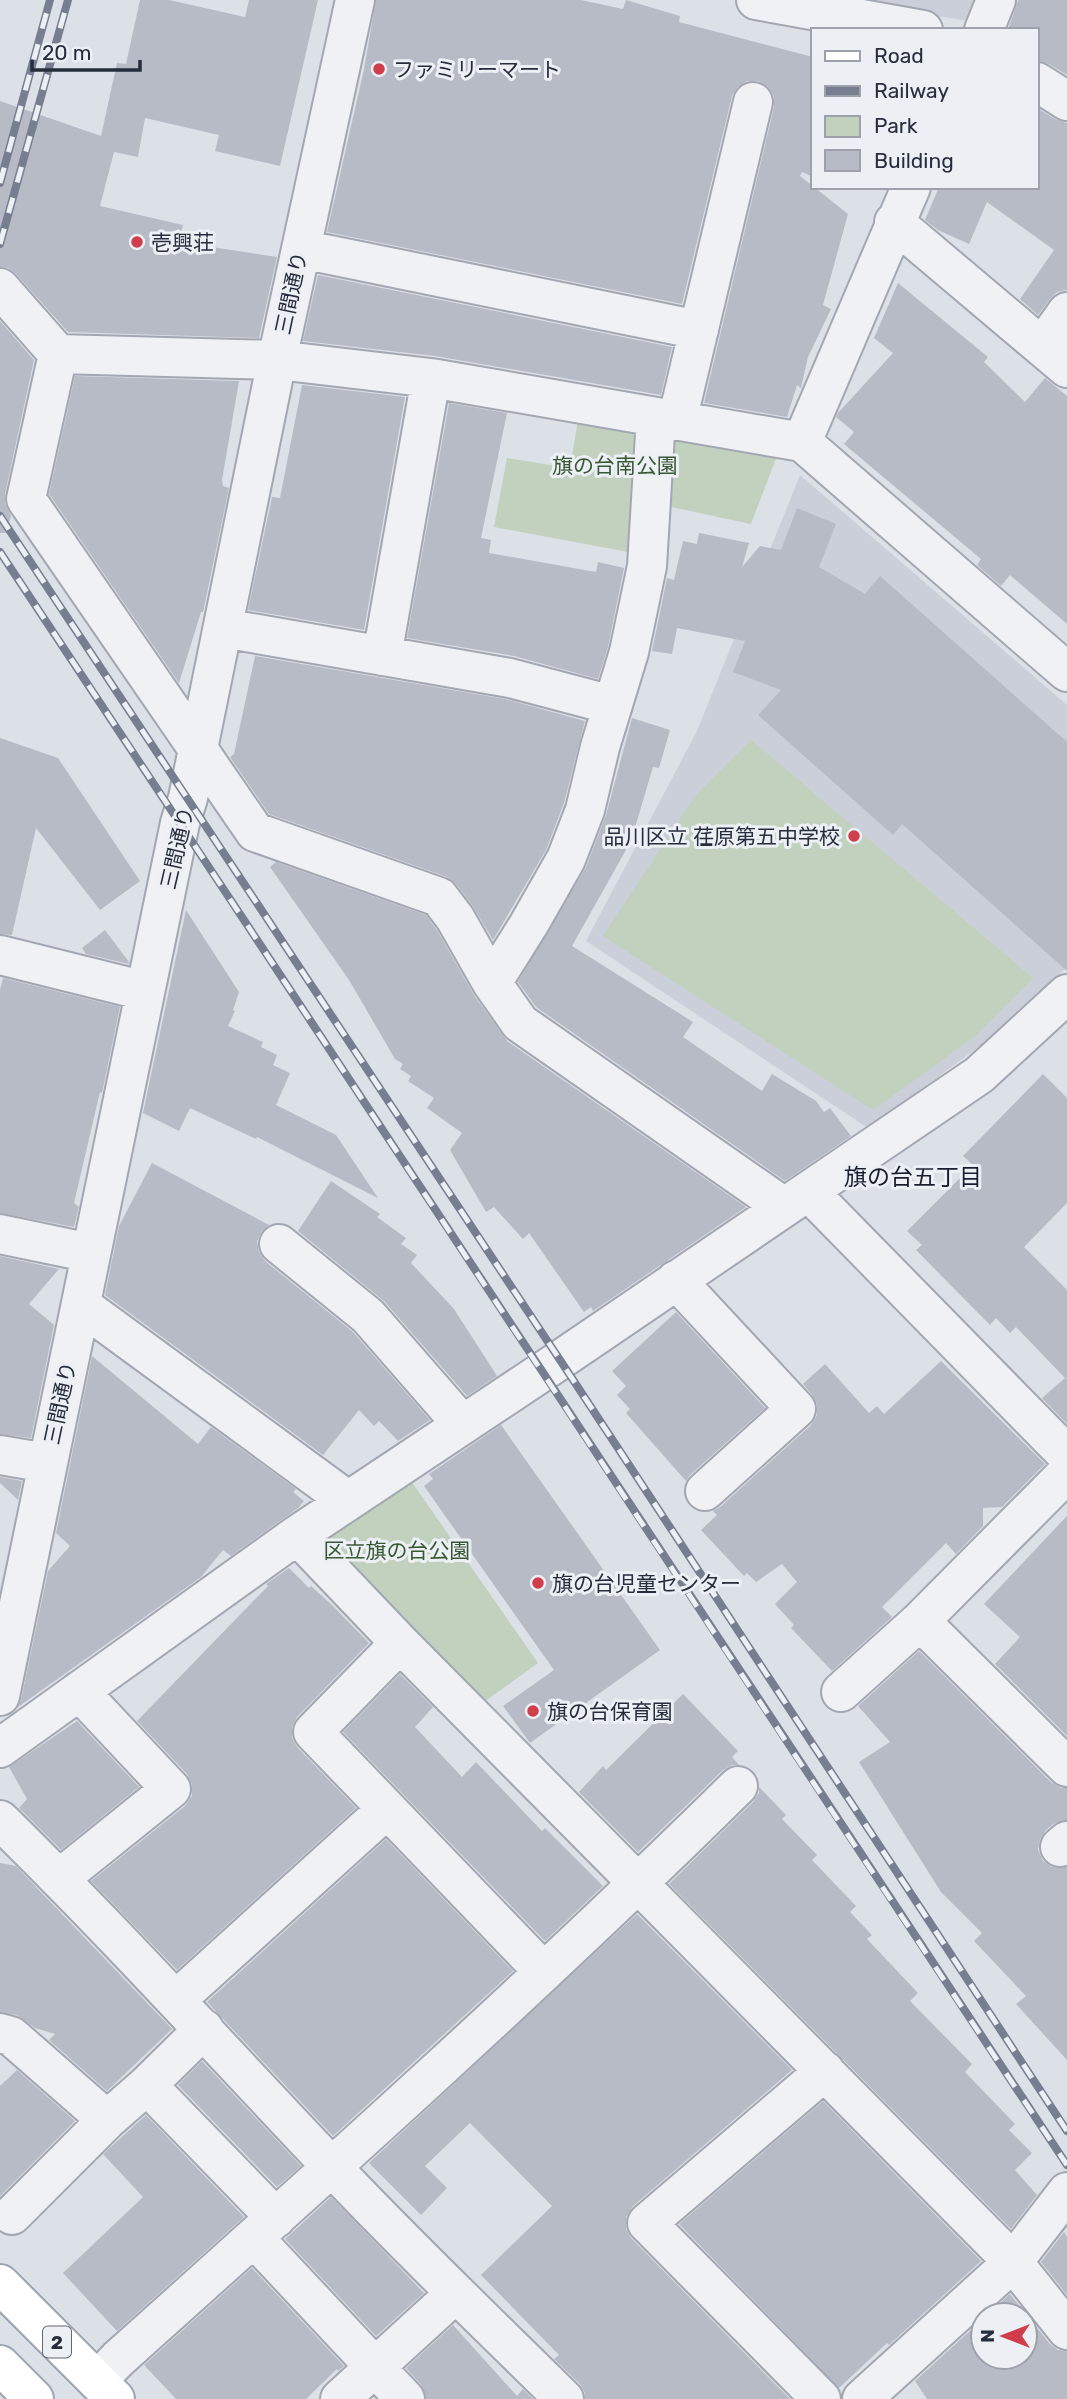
<svg xmlns="http://www.w3.org/2000/svg" width="1067" height="2399" viewBox="0 0 1067 2399" font-family="Rubik,'Noto Sans JP',sans-serif">
  <style>
    .built { fill: #cacfd9 }
    .green { fill: #c1d1bd }
    .building { fill: #b7bbc6 }
    .lines { fill: none; stroke-linecap: round; stroke-linejoin: round }
    .minor-casing { stroke: #a2a7b1; stroke-width: 42 }
    .major-casing { stroke: #9ca3b2; stroke-width: 42 }
    .minor { stroke: #eff1f5; stroke-width: 38 }
    .major { stroke: #fff; stroke-width: 38 }
    .rail-casing { stroke: #767e90; stroke-width: 8 }
    .rail { stroke: #eceff4; stroke-width: 5; stroke-dasharray: 16; stroke-linecap: butt }
    .poi-dot { fill: #cf3e4a; stroke: #eceff4; stroke-width: 2.5 }
    .labels { text-anchor: middle; dominant-baseline: central; stroke-width: 6; stroke-linejoin: round; paint-order: stroke }
    .shield { fill: #eceff4; stroke: #616774; stroke-width: 2 }
    .shield-label { font-size: 19px; font-weight: bold; fill: #262d3d }
    .poi-label { font-size: 21px; fill: #262d3d; stroke: #eceff4; text-anchor: start }
    .street-label { font-size: 21px; fill: #262d3d; stroke: #eceff4 }
    .park-label { font-size: 21px; fill: #385933; stroke: #eceff4 }
    .neighbourhood-label { font-size: 23px; fill: #181e2e; stroke: #eceff4 }
  </style>
  <rect width="100%" height="100%" fill="#dce0e7"/>
  <path class="built" d="M841,0H983L974,22Z
    M800,475L1067,705V967L991,1038L868,1128L586,941L697,731Z"/>
  <path class="green" d="M579,414L780,448L751,524L643,501L639,554L494,527L507,458L570,468Z
    M751,740L1033,978L974,1037L873,1110L603,936L695,796Z
    M409,1478L538,1663L477,1707L315,1540Z"/>
  <path class="building" d="M140,0H169L245,17L249,0H318L280,166L215,151L219,135L145,118L138,157L114,152L100,206L183,225L179,242L277,257L259,338L68,332L16,274L8,268L0,267V101L101,136L117,63L126,64Z
    M376,0H581L623,9L626,0L680,16L679,22L813,57V177L802,172L800,176L848,214L823,305L831,309L808,357L801,388L797,385L787,417L704,403L774,107V96L768,87L759,81H747L738,87L732,96L682,304L327,232L364,69Z
    M1018,0H1067V75L1049,64L1037,60V30H1008Z
    M1037,108L1055,119L1067,123V290L1057,292L1050,299L1038,315L1020,299L1054,250L987,202L969,244L938,230L925,220L939,187H1037Z
    M318,275L672,347L661,395L435,356L303,341Z
    M898,283L988,357L984,362L1025,402L1045,378L1067,396V624L1010,575L1001,586L977,565L981,559L844,444L854,432L836,417L838,413L893,353L874,338Z
    M0,321L34,360L5,494V504L11,516L6,533H0Z
    M75,376L239,381L222,480L223,486L229,488L203,612H201L179,683L49,494Z
    M302,385L405,397L364,630L248,610L272,497L280,498Z
    M449,403L507,413L481,538L491,540L489,553L596,572L598,562L624,568L608,647L598,679L514,656L407,638Z
    M797,508L836,524L819,567L865,594L880,576L1067,742V971L902,824L893,835L758,715L781,690L733,672L745,641L677,628L672,654L652,651L667,578L674,580L683,541L697,544L699,533L749,543L742,567L760,546L781,550Z
    M255,656L505,699L585,721L564,803L546,850L493,940L472,905L456,884L447,877L269,814L230,757L234,754Z
    M632,718L670,730L659,768L653,767L631,841L572,946L693,1022L683,1037L762,1091L772,1074L816,1101L824,1112L830,1108L851,1136L785,1181L536,1007L518,982L586,867L606,815Z
    M0,738L58,758L140,881L100,910L36,828L12,935L0,934Z
    M276,862L426,915L437,930L474,995L507,1041L746,1207L593,1311L591,1307L584,1312L529,1233L523,1239L494,1207L486,1212L450,1150L462,1133L427,1108L434,1098L408,1081L411,1076L400,1069L403,1064L395,1059L349,980L270,867Z
    M186,910L239,992L233,1010L235,1011L228,1026L263,1042L261,1047L277,1055L273,1065L290,1073L276,1105L336,1135L378,1198L257,1137L256,1139L190,1108L179,1131L143,1113Z
    M105,930L129,962V964L86,954L82,948Z
    M3,978L120,1007L102,1093L100,1092L74,1203L79,1207L74,1227L0,1213V990Z
    M1043,1074L1067,1098V1203L1024,1247L1067,1290V1424L1042,1398L1065,1378L1016,1327L1010,1333L996,1318L990,1325L916,1250L922,1245L907,1231L973,1165L963,1156Z
    M152,1163L269,1225L262,1231L257,1241L259,1252L265,1261L353,1332L430,1420L398,1441L379,1421L374,1426L359,1410L323,1455L105,1295L119,1226Z
    M331,1181L380,1214L377,1217L406,1238L401,1244L417,1255L411,1263L454,1309L497,1376L467,1396L384,1301L298,1231Z
    M0,1256L59,1269L29,1304L54,1325L31,1438L0,1434Z
    M676,1312L765,1408L690,1475L686,1481L626,1413L630,1409L617,1395L626,1386L612,1371Z
    M92,1356L198,1444L211,1427L296,1489L293,1492L304,1501L298,1508L231,1556L223,1550L201,1577L18,1707L21,1700L48,1571L70,1546L56,1533Z
    M941,1361L1045,1464L1002,1507L983,1508V1526L956,1554L946,1543L882,1607L892,1617L832,1671L791,1628L794,1625L775,1604L797,1582L782,1564L756,1582L747,1573L744,1576L701,1530L717,1515L713,1511L720,1507L811,1425L817,1415V1405L812,1395L803,1384L825,1364L869,1413L877,1406L884,1414Z
    M501,1425L660,1650L530,1743L503,1706L554,1670L424,1486L433,1479L429,1474Z
    M0,1477L22,1481L18,1500L0,1483Z
    M1067,1516V1736L995,1664L1020,1637L984,1604Z
    M289,1568L309,1588L311,1586L333,1606L369,1643L297,1717L292,1727V1738L297,1747L356,1808L177,1970L91,1881L185,1806L192,1796V1784L187,1774L137,1721L268,1586L266,1584Z
    M919,1651L1052,1783L1061,1788H1067V1820L1053,1824L1046,1830L1040,1839L1038,1850L1043,1861L1052,1867H1067V2060L1016,2004L1026,1996L974,1941L982,1933L941,1892L859,1762L890,1742L858,1706Z
    M400,1674L433,1707L415,1727L462,1777L476,1762L542,1831L545,1828L603,1886L545,1941L343,1732Z
    M683,1694L738,1751L732,1757L739,1765H732L723,1770L638,1852L579,1792L603,1766L606,1770Z
    M77,1721L139,1787L61,1850L19,1808L27,1799L9,1767Z
    M759,1787L786,1815L782,1819L817,1855L812,1860L856,1906L850,1912L872,1935L867,1939L918,1993L910,2001L972,2064L965,2072L1015,2124L1009,2130L1032,2153L1015,2170L1037,2195L1011,2229L669,1884L753,1802L759,1793Z
    M386,1839L513,1971L333,2136L207,2002Z
    M0,1863L16,1866L172,2029L107,2091L49,2040L55,2034L35,2028L17,2015L0,2012Z
    M637,1914L792,2070L633,2206L626,2217V2229L631,2238L790,2399H585V2393L580,2384L554,2359L559,2355L481,2275L552,2206L470,2123L425,2166L447,2188L421,2215L369,2163Z
    M202,2061L301,2166L277,2187L178,2085Z
    M17,2070L75,2121L0,2196V2086Z
    M823,2101L981,2261L889,2345L887,2343L839,2388L679,2224Z
    M146,2115L244,2217L117,2331L63,2273L143,2197L103,2154Z
    M331,2197L424,2293L376,2336L285,2239Z
    M1064,2232L1067,2237V2295L1041,2262Z
    M252,2268L344,2366L338,2371L337,2369L306,2399H176L144,2365Z
    M1010,2294L1050,2344L1058,2350L1067,2351V2399H927L915,2381L983,2319V2357H1025V2315H987Z
    M453,2325L517,2396L523,2389L533,2399H426L421,2385L406,2368Z"/>
  <g class="lines">
    <defs>
      <path id="minor" d="M756,0L923,30
        M984,30L996,0
        M1037,82L1067,101
        M894,222L1067,368
        M301,249L699,330
        M0,288L58,354
        M1042,347L1067,312
        M677,421L753,102
        M802,442L911,187
        M223,628L510,678L612,705
        M382,656L431,378
        M0,955L145,991
        M492,983L529,924L566,859L585,810L600,747L629,652L647,566L656,417
        M808,1191L1067,1455
        M784,1207L520,1023L492,983L455,918L439,897L255,832L26,499L58,354L277,360L431,378L802,442L1067,672
        M0,1234L91,1253
        M279,1244L368,1316L462,1424
        M676,1280L796,1409L705,1491
        M81,1305L347,1500
        M0,1455L47,1463
        M297,1535L400,1643L1013,2262L1067,2330
        M920,1621L1067,1767
        M400,1643L313,1732L544,1972
        M841,1692L920,1621L1067,1473
        M0,1696L180,823L188,798L277,360L355,0
        M0,1748L297,1535L560,1360L979,1075L1067,994
        M0,1820C114,1932 221,2050 331,2166C406,2246 486,2322 564,2399
        M1060,1847L1067,1841
        M59,1879L171,1789L79,1691
        M176,2000L387,1809
        M0,2033L11,2036L107,2120
        M147,2085L276,2218
        M12,2215L107,2120L147,2085L204,2029
        M254,2238L405,2399
        M97,2381L118,2359C328,2171 538,1983 738,1786
        M340,2399L456,2293
        M821,2399L647,2223L825,2071
        M862,2399L1013,2262L1067,2192"/>
      <path id="major" d="M0,2284L115,2399
        M0,2365L34,2399"/>
    </defs>
    <use href="#minor" class="minor-casing"/>
    <use href="#major" class="major-casing"/>
    <use href="#minor" class="minor"/>
    <use href="#major" class="major"/>
    <defs>
      <path id="rail" d="M0,183L50,0
        M0,244L68,0
        M0,516L560,1360L1067,2131
        M0,552C357,1089 710,1629 1067,2165"/>
    </defs>
    <use href="#rail" class="rail-casing"/>
    <use href="#rail" class="rail"/>
  </g>
  <g class="poi-dot">
    <circle cx="379" cy="69" r="7"/>
    <circle cx="137" cy="242" r="7"/>
    <circle cx="854" cy="836" r="7"/>
    <circle cx="538" cy="1583" r="7"/>
    <circle cx="533" cy="1711" r="7"/>
  </g>
  <g class="labels">
    <rect class="shield" x="43" y="2326.5" width="28" height="31" rx="5"/>
    <g class="shield-label">
      <text x="57" y="2342">2</text>
    </g>
    <g class="poi-label">
      <text x="393" y="69">ファミリーマート</text>
      <text x="151" y="242">壱興荘</text>
      <text x="840" y="836" text-anchor="end">品川区立 荏原第五中学校</text>
      <text x="552" y="1583">旗の台児童センター</text>
      <text x="547" y="1711">旗の台保育園</text>
    </g>
    <g class="street-label">
      <text transform="translate(291 293) rotate(-78)">三間通り</text>
      <text transform="translate(177 848) rotate(-77)">三間通り</text>
      <text transform="translate(60 1403) rotate(-78)">三間通り</text>
    </g>
    <g class="park-label">
      <text x="615" y="465">旗の台南公園</text>
      <text x="397" y="1550">区立旗の台公園</text>
    </g>
    <g class="neighbourhood-label">
      <text x="913" y="1177">旗の台五丁目</text>
    </g>
  </g>
  <rect x="811" y="28" width="228" height="161" fill="#eceff4" stroke="#9da1ab" stroke-width="2"/>
  <rect x="825" y="51" width="35" height="10" fill="#ffffff" stroke="#9da1ab" stroke-width="2"/>
  <text x="874" y="63" font-size="21" fill="#262d3d">Road</text>
  <rect x="825" y="86" width="35" height="10" fill="#767e90" stroke="#9da1ab" stroke-width="2"/>
  <text x="874" y="98" font-size="21" fill="#262d3d">Railway</text>
  <rect x="825" y="116" width="35" height="21" fill="#c1d1bd" stroke="#9da1ab" stroke-width="2"/>
  <text x="874" y="133" font-size="21" fill="#262d3d">Park</text>
  <rect x="825" y="150" width="35" height="21" fill="#b7bbc6" stroke="#9da1ab" stroke-width="2"/>
  <text x="874" y="168" font-size="21" fill="#262d3d">Building</text>
  <g transform="translate(1004 2336) rotate(270)"><circle r="33" fill="#eceff4" stroke="#9da1ab" stroke-width="2"/>
  <path d="M0-5L12 26L0 18L-12 26Z" fill="#cf3e4a"/>
  <text y="-10" font-size="19" font-weight="bold" text-anchor="middle" fill="#262d3d">N</text>
  </g>
  <path d="M32 60v10h108v-10" fill="none" stroke="#262d3d" stroke-width="3.5"/>
  <text x="42" y="60" font-size="21" fill="#262d3d" stroke="#eceff4" stroke-width="5" paint-order="stroke">20 m</text>
</svg>
